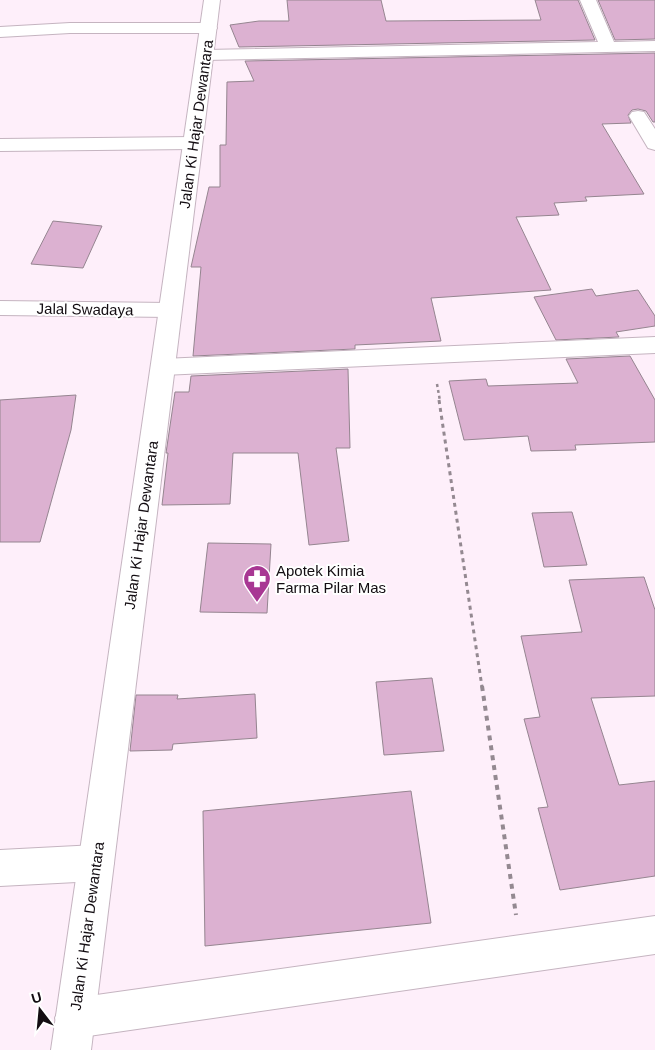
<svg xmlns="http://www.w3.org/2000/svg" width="655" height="1050" viewBox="0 0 655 1050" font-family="Helvetica,sans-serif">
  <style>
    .building { fill: #dcb1d1; stroke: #958590 }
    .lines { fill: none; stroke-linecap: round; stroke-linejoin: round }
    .minor-casing { stroke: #c5b4c0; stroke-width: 2 }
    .secondary-casing { stroke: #c5b4c0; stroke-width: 2 }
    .path-far2 { stroke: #948991; stroke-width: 2.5; stroke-dasharray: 3 3; stroke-linecap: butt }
    .path-far1 { stroke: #948991; stroke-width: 3; stroke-dasharray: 4 4; stroke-linecap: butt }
    .path { stroke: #948991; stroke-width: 4; stroke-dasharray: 5 5; stroke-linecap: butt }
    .minor { fill: #fff; fill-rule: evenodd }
    .secondary { fill: #fff; fill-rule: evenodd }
    .labels { text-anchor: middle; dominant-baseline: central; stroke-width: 4; stroke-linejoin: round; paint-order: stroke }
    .street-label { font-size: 15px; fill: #130d12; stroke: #fff }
    .poi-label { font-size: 15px; fill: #130d12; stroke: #fff; text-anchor: start }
  </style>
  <rect width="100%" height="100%" fill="#feeffa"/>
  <path class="building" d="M287,0H381L386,21L541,20L535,0H578L595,40L239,47L230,25L259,21H289Z
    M598,0H655V39L615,40Z
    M655,53V122H653L646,111L638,109L632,110L628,115L631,123L602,124L644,194L585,197L587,201L554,203L559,215L516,217L551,290L431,298L441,341L355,345V349L193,356L201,267H191L209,187H220V145H226L227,82L254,81L245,61Z
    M53,221L102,226L83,268L31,264Z
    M592,289L596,296L638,290L655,316V326L616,332L619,337L556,340L534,297Z
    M630,356L655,400V442L575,445L576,450L531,451L528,436L464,440L449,381L486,379L488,386L578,383L566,359Z
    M348,369L350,448H336L349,541L309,545L298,453H233L230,504L162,505L168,453H166L175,392H189L191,376Z
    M76,395L71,430L40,542H0V400Z
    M572,512L587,565L544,567L532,513Z
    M208,543L271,544L267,613L200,612Z
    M644,577L655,610V696L591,698L619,785L655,781V876L560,890L538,808L548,807L524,719L540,717L521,636L582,632L569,580Z
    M432,678L444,751L384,755L376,682Z
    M255,694L257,738L173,744L172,750L130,751L136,695H178L177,699Z
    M411,791L431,923L205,946L203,811Z"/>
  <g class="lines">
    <defs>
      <path id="minor" d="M580,0H596L614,42L655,41V51L205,60L199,58L197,55L199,52L205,50L598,42Z
        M70,23H209L215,25L217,28L215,31L209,33H70L0,37V27Z
        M638,111L644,112L655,129V150L648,148L629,116L632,112Z
        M193,137L200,139L202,143L200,147L193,149L0,151V139Z
        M0,301L170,303L178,305L181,310L178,315L170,317L0,315Z
        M655,337V353L163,375L155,373L151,367L155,361L163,359Z
        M96,845L109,850L114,863L109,876L96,881L0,886V850Z
        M655,916V954L75,1038L61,1032L55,1018L61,1004L75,998Z"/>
      <path id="secondary" d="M204,0H220L91,1050H51Z"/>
    </defs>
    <use href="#minor" class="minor-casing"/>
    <use href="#secondary" class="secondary-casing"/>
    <path class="path-far2" d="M437,384L440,401"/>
    <path class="path-far1" d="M439,400L482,687"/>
    <path class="path" d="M482,686L516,915"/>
    <use href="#minor" class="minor"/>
    <use href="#secondary" class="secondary"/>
  </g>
  <defs>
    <symbol id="pharmacy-pin" viewBox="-11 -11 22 30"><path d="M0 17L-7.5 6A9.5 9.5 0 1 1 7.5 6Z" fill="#a83793" stroke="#fff"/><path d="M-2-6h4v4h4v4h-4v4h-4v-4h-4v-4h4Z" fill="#fff"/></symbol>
  </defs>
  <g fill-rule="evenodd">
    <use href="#pharmacy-pin" x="241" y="563" width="32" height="43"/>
  </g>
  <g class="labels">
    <g class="street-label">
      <text transform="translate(196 124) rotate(-82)">Jalan Ki Hajar Dewantara</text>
      <text transform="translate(85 309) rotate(1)">Jalal Swadaya</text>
      <text transform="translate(141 525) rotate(-82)">Jalan Ki Hajar Dewantara</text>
      <text transform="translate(87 926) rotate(-82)">Jalan Ki Hajar Dewantara</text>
    </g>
    <g class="poi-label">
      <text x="276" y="570">Apotek Kimia<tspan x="276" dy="17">Farma Pilar Mas</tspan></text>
    </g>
  </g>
  <g transform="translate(40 1010) rotate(344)" stroke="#ffffff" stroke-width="4" paint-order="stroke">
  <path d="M0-4L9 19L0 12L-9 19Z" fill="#130d12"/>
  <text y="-8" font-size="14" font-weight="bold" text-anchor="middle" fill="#130d12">U</text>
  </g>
</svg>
